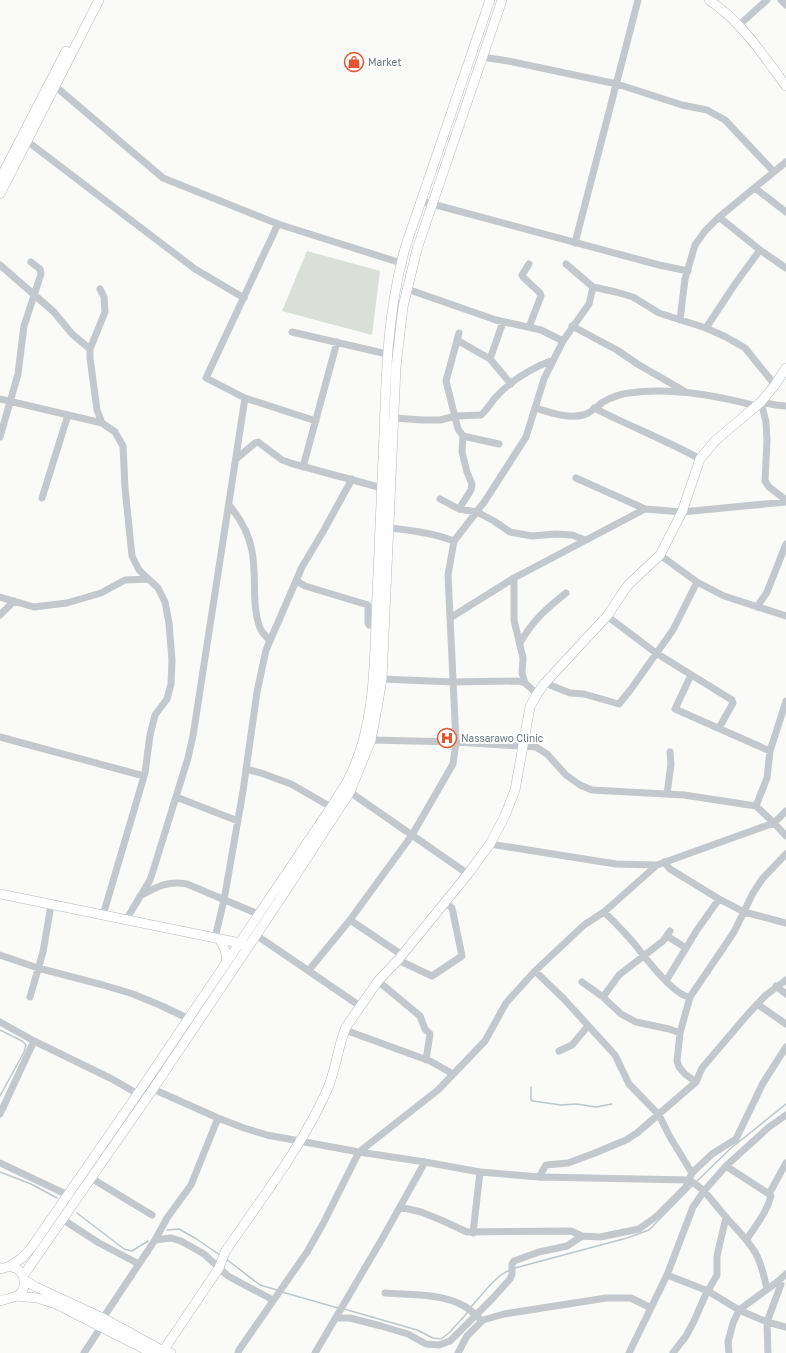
<svg xmlns="http://www.w3.org/2000/svg" width="786" height="1353" viewBox="0 0 786 1353" font-family="'Golos Text',sans-serif">
  <style>
    .green { fill: #dadfd7 }
    .lines { fill: none; stroke-linecap: round; stroke-linejoin: round }
    .stream { stroke: #bbc7cb; stroke-width: 1.5 }
    .major-casing { stroke: #b5babe; stroke-width: 10 }
    .minor { stroke: #c3c8cc; stroke-width: 7 }
    .major { stroke: #fff; stroke-width: 9 }
    .labels { text-anchor: middle; dominant-baseline: central; stroke-width: 4; stroke-linejoin: round; paint-order: stroke }
    .poi-label { font-size: 10px; fill: #657683; stroke: #fff; text-anchor: start }
  </style>
  <rect width="100%" height="100%" fill="#fafaf8"/>
  <path class="green" d="M307,251L380,271L372,335L282,311Z"/>
  <g class="lines">
    <path class="stream" d="M0,1030L22,1041L26,1045L24,1052L0,1096
      M531,1087V1100L533,1101L561,1105L577,1104L596,1107L612,1104
      M0,1172L31,1184L57,1198
      M696,1182L730,1149L786,1104
      M77,1213L124,1249L132,1251L148,1241
      M167,1230L179,1229L195,1238L220,1255
      M226,1259L260,1285L277,1290
      M515,1268L627,1238L649,1230L693,1185
      M282,1292L338,1308
      M471,1307C481,1296 496,1275 510,1270
      M344,1309L417,1330L433,1338L441,1339L449,1333L468,1312"/>
    <defs>
      <path id="major" d="M709,0C742,22 763,55 786,86
        M0,179L66,51
        M0,194L99,0
        M0,894L240,943L243,945
        M219,939C225,947 227,953 226,963
        M8,1267L22,1258L31,1248L139,1092L334,803C338,795 344,788 348,780C377,724 374,657 377,596C379,542 382,488 384,434C386,370 388,307 406,245L490,0
        M0,1269C4,1268 8,1266 12,1267C25,1269 29,1288 18,1295C13,1298 6,1299 0,1301
        M23,1276L153,1089L279,901L350,792L371,740L378,703L382,679L396,367L403,307L417,249L502,0
        M24,1280L36,1287L103,1318L163,1351L171,1353
        M17,1296L37,1298L56,1304L152,1353
        M163,1351L219,1268L225,1252C261,1199 302,1147 328,1088C336,1068 338,1046 346,1027L378,981L398,960L468,874L490,844L504,818L515,790L530,707L537,694L545,683L607,616L628,585L660,555L682,512L700,459L716,440L761,402L775,385L786,368"/>
    </defs>
    <use href="#major" class="major-casing"/>
    <path class="minor" d="M781,0L786,5
      M739,25L767,0
      M482,57L508,61L617,84L682,105L707,110L725,120L774,172
      M55,86L163,178L278,224L206,378L245,398L316,421
      M27,141L195,269L244,298
      M755,188L786,212
      M421,201L659,265L688,271
      M719,217L760,250L786,268
      M278,224L401,263
      M575,243L638,0
      M0,265L54,312L72,334L90,349
      M593,287L616,292L633,297L659,313L706,328L726,337L745,348L775,385
      M100,289L104,297L105,312L90,349V358L97,410L102,423
      M407,289L496,320L541,330L563,341
      M680,320L685,279L695,245L705,231L719,217L786,162
      M572,326L617,350L639,365L686,392
      M529,327L541,296L540,293L523,277L522,275L529,264
      M706,328L735,284L760,250
      M292,332L387,354
      M459,333L446,381L458,429L463,436L499,444
      M457,340L490,359L511,384
      M490,359L503,322
      M0,399L102,423L115,432L123,446L125,488L132,556L139,570L158,588L165,602L169,623L172,660L171,684L167,699L155,715L150,735L145,773L103,915
      M786,406L776,405L761,402L766,422L767,441L765,481L769,487L786,500
      M535,408C549,412 567,419 583,415C590,414 597,406 603,402C610,398 621,394 629,393C671,387 715,395 756,406
      M594,408C629,426 666,440 700,459
      M394,418L422,420H440L456,416L481,415C487,410 491,403 495,398C511,380 532,368 553,360
      M0,437L18,374L24,326L41,274L40,269L31,262
      M236,459L255,443L258,442L282,460L290,463L382,488
      M303,467L337,342
      M576,478L645,509
      M42,498L68,415
      M440,499L459,509L477,512L494,521L510,532L532,536L555,534L572,535L585,540
      M229,505C240,518 249,534 252,551C257,577 251,604 260,628C262,633 267,637 270,641
      M459,509L471,490L472,484L467,472L462,452L463,436
      M389,528C412,530 433,533 454,541
      M660,555L697,582L724,596L786,616
      M514,578V620L523,658L522,673L525,683
      M297,581L305,586L368,605V623L369,625H376
      M0,597L34,607L67,603L101,593L125,580L148,579
      M757,607L767,592L786,544
      M0,615L14,601
      M607,616L656,653L732,700L733,703L719,728
      M450,618L514,578L645,509L682,512L786,502
      M520,643C533,620 546,609 566,593
      M691,675L675,709L770,751L786,701
      M382,679L453,682L518,681L525,683L537,694
      M545,683L570,693L584,694L619,704L631,689L673,630L697,582
      M0,737L144,776
      M246,769L261,773L291,784L331,807
      M347,790L468,874
      M667,794L671,764L670,752
      M176,797L238,821
      M756,806L767,778L770,751
      M786,811L774,823L786,836
      M490,844L616,864L657,865
      M664,862L670,869L719,899L744,912L786,923
      M140,896C156,887 169,880 187,884L258,914
      M604,912C614,921 623,931 632,941C643,954 673,996 690,997
      M126,920L150,880L153,871L188,758L193,736L245,398
      M350,920L402,955
      M256,935L360,1006
      M667,936L686,948
      M215,938L224,900L243,791L257,692L266,650L302,567L324,530L352,479
      M0,955L38,968L103,985L133,994L162,1006L189,1019
      M398,960L432,976L462,956L452,908L445,902
      M309,970L350,920L412,835L453,764L456,742L448,575L454,541L485,501L526,437L544,379L563,341L589,304L593,287L566,264
      M535,971L564,999L615,1055L629,1084L659,1115L670,1137L692,1173
      M378,981L420,1016L425,1029L430,1034L426,1060
      M666,981L697,930L719,899
      M582,982L603,997L621,1014L636,1022L669,1029L680,1033
      M776,986L786,994
      M30,997L43,952L51,905
      M603,997L619,975L663,941L670,931
      M757,1004L786,1024
      M0,1022L34,1041L112,1079L138,1094
      M345,1030L430,1061L453,1074
      M559,1051L572,1045L588,1026
      M696,1082L685,1074L679,1067L677,1061L680,1033L690,997L734,932L753,893L763,878L786,854
      M153,1089L218,1118L244,1128L267,1135L359,1152L425,1162L480,1172L539,1177L688,1180C704,1187 714,1204 725,1216C736,1229 748,1239 756,1254C762,1265 764,1276 767,1289
      M0,1114L34,1041
      M0,1163L72,1197
      M726,1166L769,1194
      M539,1177L546,1165L568,1163L595,1153L626,1140L637,1133L696,1082L702,1068L748,1014L766,995L786,980
      M91,1178L152,1215
      M400,1207L421,1212L441,1220L467,1232L571,1231L582,1236L600,1237L639,1229L657,1216L686,1187L692,1173L712,1154L736,1139L763,1083L786,1047
      M62,1219L99,1243L139,1264
      M473,1233L480,1172
      M747,1239C756,1225 767,1212 771,1196L769,1194L786,1163
      M155,1240L171,1238L181,1241L204,1254L228,1276L273,1300
      M667,1275L708,1291L739,1310L767,1322L786,1327
      M385,1293C411,1295 441,1293 464,1306C470,1309 474,1314 479,1318
      M103,1318L155,1240L167,1218L191,1185L218,1118
      M336,1318H350L381,1326L408,1334L426,1344L439,1345L450,1341L492,1299L510,1279L512,1274V1264L514,1261L539,1252L567,1246L582,1236
      M84,1353L101,1327
      M238,1353L239,1350L307,1252L324,1222L359,1152L438,1090L485,1041L506,1003L535,971L584,925L604,912L657,865L774,823L756,806L684,795L592,790L580,785L566,775L547,754L536,747L456,742L371,740
      M315,1353L382,1239L425,1162
      M458,1353L467,1336L483,1320L504,1314L606,1298H631L651,1308
      M629,1353L667,1275L693,1207L704,1191L726,1166L769,1127L786,1115
      M673,1353L686,1336L694,1321L705,1296L717,1275V1256L726,1217
      M729,1353L728,1342L733,1323L739,1310L777,1282L786,1274
      M768,1353L767,1322L781,1284"/>
    <use href="#major" class="major"/>
  </g>
  <defs>
    <symbol id="shop-ring" viewBox="-11 -11 22 22"><circle r="9.5" fill="#fff" stroke="#e4572e" stroke-width="1.5"/><path d="M-5-2.5h2.3a2.7 3.5 0 0 1 5.4 0H5L5.5 6h-11ZM-1.5-2.5h3a1.5 2.3 0 0 0-3 0Z" fill="#e4572e"/></symbol>
    <symbol id="hospital-ring" viewBox="-11 -11 22 22"><circle r="9.5" fill="#fff" stroke="#e4572e" stroke-width="1.5"/><path d="M-5-5h3v3.5h4V-5h3V5h-3V1.5h-4V5h-3Z" fill="#e4572e"/></symbol>
  </defs>
  <g fill-rule="evenodd">
    <use href="#shop-ring" x="343" y="51" width="22" height="22"/>
    <use href="#hospital-ring" x="436" y="727" width="22" height="22"/>
  </g>
  <g class="labels">
    <g class="poi-label">
      <text x="368" y="62">Market</text>
      <text x="461" y="738">Nassarawo Clinic</text>
    </g>
  </g>
</svg>
